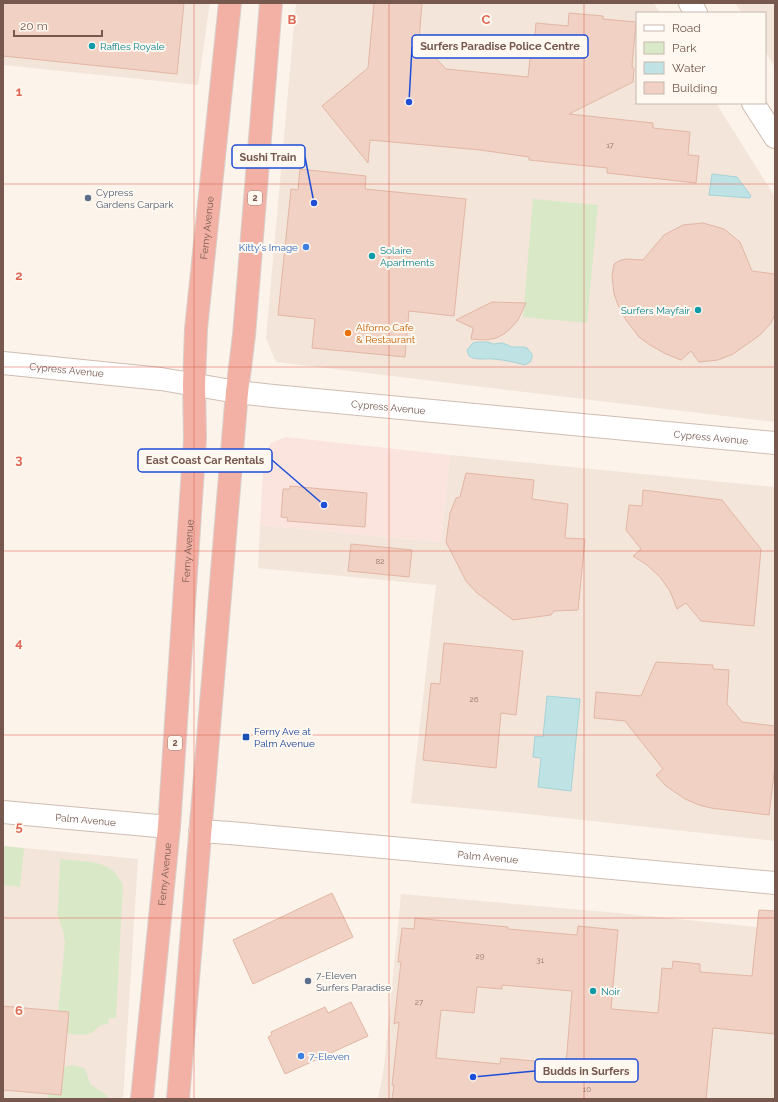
<svg xmlns="http://www.w3.org/2000/svg" width="778" height="1102" viewBox="0 0 778 1102" font-family="Raleway,sans-serif">
  <style>
    .residential { fill: #f3e5d9 }
    .commercial { fill: #fbe4de }
    .green { fill: #d9e9c8 }
    .water { fill: #bfe3e5; stroke: #a5d3d6 }
    .building { fill: #f0d1c3; stroke: #e2b6a4; fill-rule: evenodd }
    .lines { fill: none; stroke-linecap: round; stroke-linejoin: round }
    .street-casing { stroke: #d0bdb2; stroke-width: 24 }
    .highway-casing { stroke: #d9d0cd; stroke-width: 24 }
    .street { stroke: #fff; stroke-width: 22 }
    .highway { stroke: #f2b1a4; stroke-width: 22 }
    .grid { fill: none; stroke: #df6856; stroke-width: 1; stroke-opacity: 0.55 }
    .culture-dot { fill: #0f9aa8; stroke: #fef8f0; stroke-width: 1.5 }
    .service-dot { fill: #5c6f8a; stroke: #fef8f0; stroke-width: 1.5 }
    .shop-dot { fill: #3f7fe0; stroke: #fef8f0; stroke-width: 1.5 }
    .food-dot { fill: #e8710a; stroke: #fef8f0; stroke-width: 1.5 }
    .transit-dot { fill: #1a4fb4; stroke: #fef8f0; stroke-width: 1.5 }
    .labels { text-anchor: middle; dominant-baseline: central; stroke-width: 4; stroke-linejoin: round; paint-order: stroke }
    .number-label { font-size: 8px; fill: #94766b }
    .shield { fill: #fef8f0; stroke: #9f887f; stroke-width: 1 }
    .shield-label { font-size: 9px; font-weight: bold; fill: #76584e }
    .culture-label { font-size: 10px; fill: #0d838f; stroke: #fef8f0; text-anchor: start }
    .service-label { font-size: 10px; fill: #4e5e75; stroke: #fef8f0; text-anchor: start }
    .street-label { font-size: 10px; fill: #76584e; stroke: #fef8f0 }
    .shop-label { font-size: 10px; fill: #366cbe; stroke: #fef8f0; text-anchor: end }
    .food-label { font-size: 10px; fill: #c56008; stroke: #fef8f0; text-anchor: start }
    .transit-label { font-size: 10px; fill: #164399; stroke: #fef8f0; text-anchor: start }
    .grid-label { font-size: 13px; text-anchor: middle; font-weight: bold; fill: #df6856; stroke: #fef8f0; stroke-width: 4; stroke-linejoin: round; paint-order: stroke }
    .leader { fill: none; stroke: #1d4ed8; stroke-width: 1.5 }
    .callout-dot { fill: #1d4ed8; stroke: #fef8f0; stroke-width: 1.5 }
    .callout { fill: #fef8f0; stroke: #1d4ed8; stroke-width: 1.5 }
    .callout-label { font-size: 11px; text-anchor: middle; font-weight: bold; fill: #76584e }
  </style>
  <rect width="100%" height="100%" fill="#fcf3ea"/>
  <path class="residential" d="M3,3H210L198,85L3,65Z
    M296,3H654L660,13H637V103H716L775,197V422L276,362L266,338Z
    M735,3H775V68L765,51V13H742Z
    M450,455L775,487V841L519,813L411,803L436,585L258,568L260,525L441,542Z
    M3,846L138,859L123,1099H3Z
    M401,894L629,914L775,929V1099H378L384,1067Z"/>
  <path class="commercial" d="M286,437L450,455L441,542L260,525L264,455L271,443Z"/>
  <path class="green" d="M533,199L598,205L587,323L523,317Z
    M3,846L24,848L20,887L3,885Z
    M60,859C74,861 97,860 109,868C116,872 119,878 123,885L116,1018H109L108,1024C97,1024 99,1029 91,1033C83,1036 74,1034 67,1034L69,1012L58,1011L65,942L63,931L57,913L58,908Z
    M72,1065L84,1068L88,1077L90,1084L108,1096L107,1099H50L47,1094L61,1095L64,1067Z"/>
  <path class="water" d="M712,174L737,177L751,196L750,198L709,195Z
    M477,342H488L493,344L503,343L512,347H524L527,348L532,354V358L530,362L525,365C515,362 504,360 494,359C485,358 477,361 469,356L467,350L473,343Z
    M547,696L580,699L571,791L538,787L541,758L533,757L535,736L543,737Z"/>
  <path class="building" d="M3,3H184L177,74L3,56Z
    M374,3H422L419,41L446,69L528,77L530,59L533,56L536,23L568,26L569,13L603,16V19L636,22L632,66L634,69L633,82L569,114L653,123V128L690,132L688,155L699,156L696,183L607,173V168L529,160V157L480,150L370,140L368,163L322,106L368,68Z
    M300,169L366,176L365,189L466,199L454,316L409,311L405,357L312,348L315,319L278,315L291,189L298,190Z
    M703,223L724,229L740,242L752,271L775,274V314L771,323L760,335L733,354L718,360L699,362L691,351L681,360L664,353L650,345L639,337L626,320L618,305L614,294L612,276L614,264L621,260L627,259L643,260L664,235L683,225Z
    M492,302L526,303L518,320L510,329L504,334L496,338L486,340L471,339L473,328L456,320Z
    M466,473L534,480L532,499L568,504L565,538L585,539L578,610L554,611L551,615L513,620L477,593L466,581L446,542L450,513L456,498L460,497Z
    M290,486L367,493L365,527L287,521L288,518L281,517L283,489H290Z
    M643,490L722,500L761,549L754,626L701,621L686,603L677,609L670,591L660,577L647,565L633,556L641,549L626,530L629,505L642,506Z
    M351,544L412,550L409,577L348,571Z
    M444,643L523,651L516,715L501,713L496,768L423,760L431,683L440,684Z
    M656,662L713,665V669L729,670L727,704L742,722L775,726V766L769,815L711,808L699,805L685,799L666,786L656,775L663,769L625,721L594,718L596,692L641,696Z
    M332,893L353,937L253,984L233,940Z
    M759,910L775,911V1034L713,1028L706,1099H392L394,1085H392L399,1022L394,1024L401,962H398L402,928L414,929L415,918L508,927V929L577,935L578,926L618,930L611,1009L658,1013L662,968L672,969L673,961L700,964V972L752,976ZM502,985L572,991L566,1064L501,1058L500,1064L436,1058L441,1010L474,1013L477,987L502,989Z
    M351,1002L368,1036L285,1074L268,1037L272,1035L271,1032L325,1007L328,1013Z
    M3,1006L69,1012L61,1095L3,1090Z"/>
  <g class="lines">
    <defs>
      <g id="street">
        <path d="M690,3L696,13"/>
        <path d="M753,103L775,137"/>
        <path id="s1" d="M3,363L161,379L237,392L273,396L775,443"/>
        <path id="s2" d="M3,812L169,827"/>
        <path id="s3" d="M200,831L230,833L775,883"/>
      </g>
      <g id="highway">
        <path id="s4" d="M142,1099L169,827L195,439L194,385L196,329L230,3"/>
        <path d="M178,1099L237,392L244,335L271,3"/>
      </g>
    </defs>
    <use href="#street" class="street-casing"/>
    <use href="#highway" class="highway-casing"/>
    <use href="#street" class="street"/>
    <use href="#highway" class="highway"/>
  </g>
  <path class="grid" d="M194,3V1099M389,3V1099M584,3V1099M3,184H775M3,367H775M3,551H775M3,735H775M3,918H775"/>
  <g class="culture-dot">
    <circle cx="92" cy="46" r="4"/>
    <circle cx="372" cy="256" r="4"/>
    <circle cx="698" cy="310" r="4"/>
    <circle cx="593" cy="991" r="4"/>
  </g>
  <g class="service-dot">
    <circle cx="88" cy="198" r="4"/>
    <circle cx="308" cy="981" r="4"/>
  </g>
  <g class="shop-dot">
    <circle cx="306" cy="247" r="4"/>
    <circle cx="301" cy="1056" r="4"/>
  </g>
  <circle class="food-dot" cx="348" cy="333" r="4"/>
  <rect class="transit-dot" x="242" y="733" width="8" height="8" rx="2"/>
  <g class="labels">
    <g class="number-label">
      <text x="610" y="145">17</text>
      <text x="380" y="561">82</text>
      <text x="474" y="699">26</text>
      <text x="480" y="956">29</text>
      <text x="540" y="960">31</text>
      <text x="419" y="1002">27</text>
      <text x="587" y="1089">10</text>
    </g>
    <g class="shield">
      <rect x="248" y="191" width="14" height="14" rx="3"/>
      <rect x="168" y="736" width="14" height="14" rx="3"/>
    </g>
    <g class="shield-label">
      <text x="255" y="198">2</text>
      <text x="175" y="743">2</text>
    </g>
    <g class="culture-label">
      <text x="100" y="46">Raffles Royale</text>
      <text x="380" y="250">Solaire<tspan x="380" dy="12">Apartments</tspan></text>
      <text x="690" y="310" text-anchor="end">Surfers Mayfair</text>
      <text x="601" y="991">Noir</text>
    </g>
    <g class="service-label">
      <text x="96" y="192">Cypress<tspan x="96" dy="12">Gardens Carpark</tspan></text>
      <text x="316" y="975">7-Eleven<tspan x="316" dy="12">Surfers Paradise</tspan></text>
    </g>
    <g class="street-label">
      <text stroke="none"><textPath href="#s4" startOffset="874">Ferny Avenue</textPath></text>
      <text stroke="none"><textPath href="#s1" startOffset="64">Cypress Avenue</textPath></text>
      <text stroke="none"><textPath href="#s1" startOffset="388">Cypress Avenue</textPath></text>
      <text stroke="none"><textPath href="#s1" startOffset="712">Cypress Avenue</textPath></text>
      <text stroke="none"><textPath href="#s4" startOffset="550">Ferny Avenue</textPath></text>
      <text stroke="none"><textPath href="#s2" startOffset="83">Palm Avenue</textPath></text>
      <text stroke="none"><textPath href="#s3" startOffset="289">Palm Avenue</textPath></text>
      <text stroke="none"><textPath href="#s4" startOffset="226">Ferny Avenue</textPath></text>
    </g>
    <g class="shop-label">
      <text x="298" y="247">Kitty's Image</text>
      <text x="309" y="1056" text-anchor="start">7-Eleven</text>
    </g>
    <g class="food-label">
      <text x="356" y="327">Alforno Cafe<tspan x="356" dy="12">&amp; Restaurant</tspan></text>
    </g>
    <g class="transit-label">
      <text x="254" y="731">Ferny Ave at<tspan x="254" dy="12">Palm Avenue</tspan></text>
    </g>
  </g>
  <g class="grid-label">
    <text x="292" y="24">B</text>
    <text x="486" y="24">C</text>
    <text x="19" y="96">1</text>
    <text x="19" y="280">2</text>
    <text x="19" y="464">3</text>
    <text x="19" y="647">4</text>
    <text x="19" y="831">5</text>
    <text x="19" y="1015">6</text>
  </g>
  <path class="leader" d="M409 102L412 47M314 203L305 157M324 505L272 460M473 1077L535 1071"/>
  <g class="callout-dot">
    <circle cx="409" cy="102" r="4"/>
    <circle cx="314" cy="203" r="4"/>
    <circle cx="324" cy="505" r="4"/>
    <circle cx="473" cy="1077" r="4"/>
  </g>
  <g class="callout">
    <rect x="412" y="35" width="176" height="23" rx="4"/>
    <rect x="232" y="145" width="73" height="23" rx="4"/>
    <rect x="138" y="449" width="134" height="23" rx="4"/>
    <rect x="535" y="1059" width="103" height="23" rx="4"/>
  </g>
  <g class="callout-label">
    <text x="500" y="50">Surfers Paradise Police Centre</text>
    <text x="268" y="161">Sushi Train</text>
    <text x="205" y="464">East Coast Car Rentals</text>
    <text x="586" y="1075">Budds in Surfers</text>
  </g>
  <rect width="778" height="1102" fill="none" stroke="#76584e" stroke-width="8"/>
  <rect x="636" y="12" width="130" height="92" fill="#fef8f0" stroke="#c8b8af"/>
  <rect x="644" y="25" width="20" height="6" fill="#ffffff" stroke="#c8b8af"/>
  <text x="672" y="32" font-size="12" fill="#76584e">Road</text>
  <rect x="644" y="42" width="20" height="12" fill="#d9e9c8" stroke="#c8b8af"/>
  <text x="672" y="52" font-size="12" fill="#76584e">Park</text>
  <rect x="644" y="62" width="20" height="12" fill="#bfe3e5" stroke="#c8b8af"/>
  <text x="672" y="72" font-size="12" fill="#76584e">Water</text>
  <rect x="644" y="82" width="20" height="12" fill="#f0d1c3" stroke="#c8b8af"/>
  <text x="672" y="92" font-size="12" fill="#76584e">Building</text>
  <path d="M14 30v6h88v-6" fill="none" stroke="#76584e" stroke-width="2"/>
  <text x="20" y="30" font-size="12" fill="#76584e" stroke="#fef8f0" stroke-width="3" paint-order="stroke">20 m</text>
</svg>
